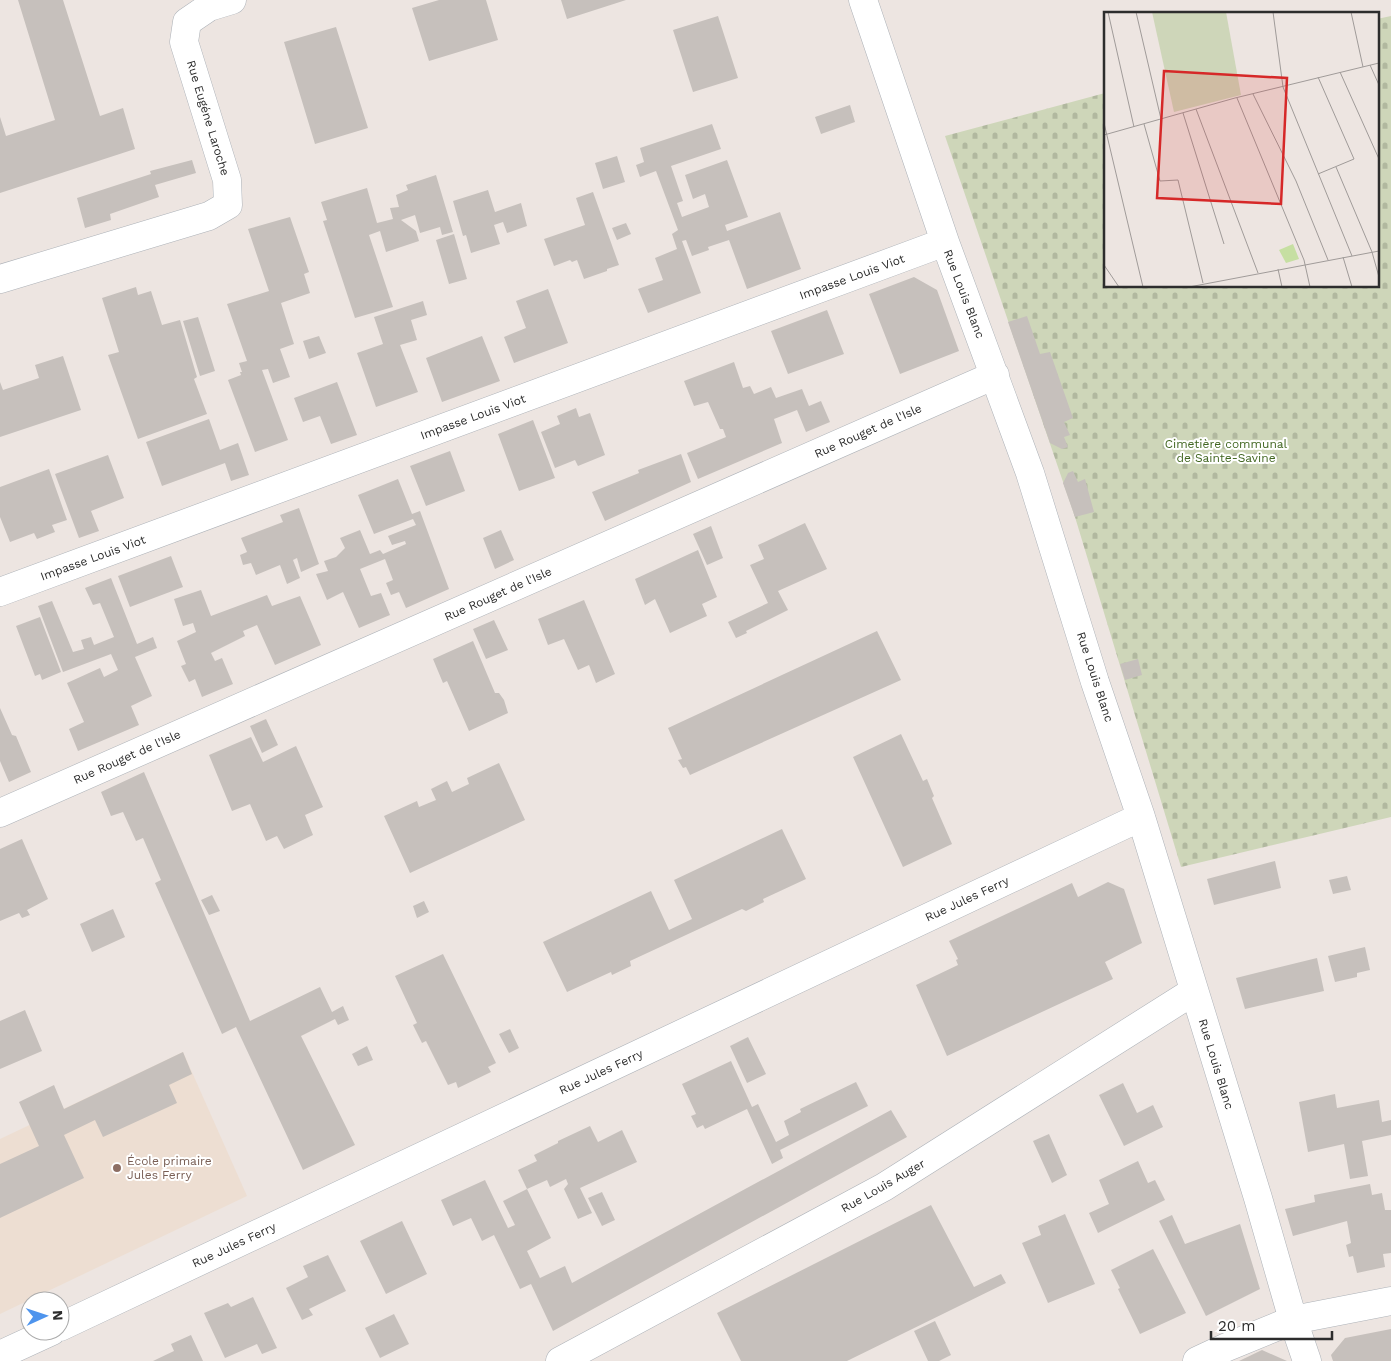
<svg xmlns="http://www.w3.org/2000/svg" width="1391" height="1361" viewBox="0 0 1391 1361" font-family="'Work Sans',sans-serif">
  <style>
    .education { fill: #edded2 }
    .cemetery { fill: url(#cemetery-stones) }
    .building { fill: #c6c0bc }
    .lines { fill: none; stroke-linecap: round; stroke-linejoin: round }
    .street-casing { stroke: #adb2b8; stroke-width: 29 }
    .street { stroke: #fff; stroke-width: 28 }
    .education-dot { fill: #8d6e63; stroke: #fff; stroke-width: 2 }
    .labels { text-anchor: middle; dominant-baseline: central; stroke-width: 4; stroke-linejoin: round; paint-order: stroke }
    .street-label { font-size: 12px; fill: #2d2d2d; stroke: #fff }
    .park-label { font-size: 12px; fill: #416621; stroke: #fff }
    .education-label { font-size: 12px; fill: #785e54; stroke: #fff; text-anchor: start }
    .inset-road { fill: none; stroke: #a09b99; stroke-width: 1 }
    .view { fill: #d62828; fill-opacity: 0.15; stroke: #d62828; stroke-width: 2.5 }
    .inset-edge { fill: none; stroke: #2d2d2d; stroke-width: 2.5 }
  </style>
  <defs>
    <pattern id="cemetery-stones" width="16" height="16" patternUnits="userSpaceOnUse" patternTransform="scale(1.25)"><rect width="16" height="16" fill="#ced6b9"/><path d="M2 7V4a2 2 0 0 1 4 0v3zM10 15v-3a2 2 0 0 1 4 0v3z" fill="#b1b89f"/></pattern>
  </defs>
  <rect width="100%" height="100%" fill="#ede5e1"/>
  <path class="education" d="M183,1052L247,1196L0,1314V1139Z"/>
  <path class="cemetery" d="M1391,16V817L1181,867L1075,517L945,136L1105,93V286H1377V19Z"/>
  <path class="building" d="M18,0H63L100,116L123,108L135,149L0,193V117L6,136L55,120Z
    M439,0H486L498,40L429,61L412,8Z
    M561,0H626L567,19Z
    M718,16L738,78L693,92L673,30Z
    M336,27L368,128L315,144L284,42Z
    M850,105L855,122L821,134L815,117Z
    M712,124L721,149L671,166L683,201L677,203L682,217L709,207L705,194L693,199L685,175L727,160L748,217L725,225L727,231L780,212L801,269L747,289L729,240L708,247L709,250L692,256L686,240L682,241L701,293L648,313L638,289L663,280L655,258L677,249L672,234L678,230L656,171L640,177L636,165L644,162L640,148Z
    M617,156L625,182L603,189L595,163Z
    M192,160L196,173L155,185L159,197L110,214L111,220L85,228L77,198L151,174L150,171Z
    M436,175L453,232L442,235L440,227L420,233L415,215L401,220L416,231L419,241L386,252L380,231L369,235L393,307L355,318L323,221L327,220L321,202L367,188L377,223L393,219L390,208L399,207L396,195L408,190L406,185Z
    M488,190L495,212L521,203L527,226L507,233L503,222L494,225L500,244L471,253L466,235L463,236L453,201Z
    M593,192L619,265L607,269V271L584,279L577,260L572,262L570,260L554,266L544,239L585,225L576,198Z
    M290,217L309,272L304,274L310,293L281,303L294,344L280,349L290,377L273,383L268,369L262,370L288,440L255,452L228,380L241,375L240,372H242L239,363L247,361L227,304L269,291L248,229Z
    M626,223L631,234L617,240L612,228Z
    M454,234L467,279L449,284L436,240Z
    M914,277L937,290L959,351L900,374L869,294Z
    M136,287L138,295L151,291L162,325L180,320L197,377L194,379L207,414L138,439L108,355L119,352L102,298Z
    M548,289L568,343L514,363L504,337L526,328L516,301Z
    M423,301L427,315L411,320L417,340L400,345L418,392L376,407L357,353L383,344L374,317Z
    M827,310L844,354L788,374L771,331Z
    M1027,316L1040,354L1050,352L1073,418L1064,422L1070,435L1064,437L1068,447L1062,449L1050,443L1008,322Z
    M198,317L215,371L200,376L183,321Z
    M319,336L326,353L309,359L303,341Z
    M482,336L500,381L442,402L426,358Z
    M63,356L81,410L0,437V382L3,390L39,378L35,365Z
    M734,362L743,388L750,386L754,394L771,387L776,398L802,389L809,406L821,401L830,422L806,432L797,410L774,419L782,443L698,479L687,453L726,437L723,429H720L708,402L694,406L684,381Z
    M337,382L357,435L331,444L320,416L303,422L294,398Z
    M576,408L579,417L590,413L605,455L578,466L575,460L555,468L541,432L560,424L557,416Z
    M209,419L220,450L238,443L249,475L231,481L225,463L162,486L146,442Z
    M533,420L555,478L519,491L498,434Z
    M450,451L465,491L426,506L410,466Z
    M681,454L691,482L605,521L592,492L639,473L638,470Z
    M108,455L124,498L91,511L99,531L79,538L55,474Z
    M49,469L67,520L52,525L55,532L37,539L34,533L10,542L0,517V487Z
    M1073,471L1078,482L1085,479L1094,512L1075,517L1063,483L1068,473Z
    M398,479L412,514L420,511L449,589L406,608L399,592L391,595L386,583L393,580L385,559L360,569L371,596L381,593L390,615L359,628L343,592L327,600L316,574L328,571L324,561L336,557L345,548L340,538L360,530L370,554L380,550L383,554L406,544L405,541L392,545L388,536L416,525L413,519L374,534L358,495Z
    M299,508L319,564L301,572L297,558L293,560L300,578L287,584L280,565L256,575L251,563L243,565L240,555L247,552L241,538L283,522L280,515Z
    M805,523L827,569L778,591L788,610L746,631L747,633L736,638L728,622L768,603L750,565L764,559L758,545Z
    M711,526L723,558L707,565L693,534Z
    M501,530L514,560L495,569L483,538Z
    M698,550L717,597L702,604L707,616L670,633L655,599L645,605L635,579Z
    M171,556L183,587L130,607L118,576Z
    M111,578L137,644L153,637L157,648L135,657L152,696L131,706L139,725L78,751L69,729L84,722L67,683L100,668L104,677L118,670L111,654L63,672L38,606L52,601L73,652L84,649L81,640L91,637L94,645L114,637L100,603L93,605L85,588Z
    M201,590L211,616L267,595L272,606L300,596L321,645L275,665L257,625L243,631L245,636L211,653L215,661L222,658L233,684L202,697L195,679L189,682L181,666L186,664L177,641L196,632L193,623L183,626L174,599Z
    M584,600L615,674L596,683L589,665L578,670L564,639L548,645L538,619Z
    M40,617L61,672L42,680L40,674L35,676L16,626Z
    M494,620L508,650L486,659L473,629Z
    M877,631L901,680L690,775L686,767L683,768L678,760L682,759L668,728Z
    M473,641L495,693H499L504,700L508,713L469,731L447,681L443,683L433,659Z
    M1138,659L1142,675L1125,680L1120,664Z
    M0,708L12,735L16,736L31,772L9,782L0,761Z
    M266,719L278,745L262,753L250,726Z
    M901,734L923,781L927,779L934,796L932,798L952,844L903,867L853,757Z
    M251,737L263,762L296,746L323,807L305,815L313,835L284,849L277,836L266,841L250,804L232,811L209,755Z
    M499,763L525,820L410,873L384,816L417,801L419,807L436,800L431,789L447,781L452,792L469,784L467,778Z
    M144,772L250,1021L320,987L332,1012L343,1006L349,1020L338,1025L335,1019L301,1036L355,1145L303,1170L236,1027L222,1034L155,883L161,880L143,838L136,841L123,812L111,816L101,792Z
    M782,829L806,879L763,899L764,902L746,911L742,909L630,961L631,966L612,975L611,972L567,992L543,942L651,891L669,930L692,919L674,880Z
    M22,839L48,899L27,910L30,915L22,918L19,913L0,921V849Z
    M1275,861L1281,888L1214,905L1207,879Z
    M1347,876L1351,890L1333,894L1329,880Z
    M1108,882L1124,889L1142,943L1105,962L1113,979L947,1056L916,985L958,965L956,960L958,959L949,941L1072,883L1078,897Z
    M212,895L220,911L209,915L201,900Z
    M424,901L429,912L417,918L413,906Z
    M113,909L125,937L92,952L80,924Z
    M1365,947L1370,970L1357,973V977L1335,982L1328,956Z
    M443,954L496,1063L488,1067L491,1072L458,1088L456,1082L448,1085L426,1041L422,1043L413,1025L417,1023L395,976Z
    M1317,958L1324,991L1245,1009L1236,978Z
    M25,1010L42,1051L0,1069V1021Z
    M510,1029L519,1048L509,1053L499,1034Z
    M748,1037L766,1074L747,1083L730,1046Z
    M367,1046L373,1060L358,1066L352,1054Z
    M183,1052L192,1074L169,1085L177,1103L103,1137L95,1120L64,1135L84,1178L0,1218V1164L39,1146L19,1102L54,1085L64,1109Z
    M731,1061L752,1107L758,1104L776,1142L789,1135L784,1121L801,1112L800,1109L856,1082L868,1106L780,1150L783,1158L772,1164L747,1109L705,1129L703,1125L697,1128L691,1116L696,1114L682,1084Z
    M1123,1083L1137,1113L1153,1105L1163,1127L1124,1146L1099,1095Z
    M1335,1094L1337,1108L1379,1100L1382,1122L1391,1120V1135L1362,1141L1368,1176L1350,1179L1344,1144L1308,1152L1299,1102Z
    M891,1110L907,1137L553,1331L531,1284L520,1289L494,1235L482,1241L471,1218L453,1226L441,1200L485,1180L508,1228L515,1225L503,1201L527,1189L551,1238L527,1251L540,1278L565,1266L572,1283Z
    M590,1126L598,1142L622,1130L637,1162L580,1188L592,1213L578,1219L564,1189L568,1184L566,1179L550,1187L547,1180L527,1189L518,1170L537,1161L534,1155L558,1143V1141Z
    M1049,1134L1067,1175L1052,1183L1033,1141Z
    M1138,1161L1148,1183L1155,1180L1165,1200L1098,1233L1089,1213L1109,1204L1099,1180Z
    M1370,1184L1372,1195L1382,1193L1385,1210H1391V1253L1383,1254L1385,1267L1357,1273L1353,1256L1349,1257L1346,1245L1351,1243L1347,1221L1293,1236L1285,1209L1315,1202L1314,1195Z
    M602,1192L615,1220L602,1226L588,1198Z
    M931,1205L974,1287L1001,1274L1006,1283L847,1361H741L717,1313Z
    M1065,1214L1095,1284L1048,1303L1022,1243L1041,1235L1038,1226Z
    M1172,1215L1185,1244L1240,1224L1260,1289L1206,1316L1159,1221Z
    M402,1221L427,1274L386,1294L360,1241Z
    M1153,1249L1186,1313L1140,1334L1118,1289L1120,1288L1111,1270Z
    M328,1255L346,1291L309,1309L313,1315L302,1320L286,1288L308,1277L303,1266Z
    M253,1297L277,1348L262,1354L257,1344L225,1358L204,1313L228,1303L231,1307Z
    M394,1314L409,1344L380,1358L365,1328Z
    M935,1321L951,1355L939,1361H928L914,1331Z
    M1391,1329V1361H1333L1331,1355L1345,1338Z
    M191,1335L203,1361H153L174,1351L171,1344Z
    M1262,1350L1287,1361H1239Z"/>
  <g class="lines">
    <defs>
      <path id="street" d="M863,0L945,242L1030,473L1095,682L1141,817L1258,1198L1293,1320L1307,1361
        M0,279L209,216L228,205L227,180L184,42L187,22L209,7L232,0
        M0,592L945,242
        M0,813L995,375
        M60,1327L1141,817
        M0,1355L52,1331
        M560,1361L884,1187L1194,991
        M1197,1361L1227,1347L1293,1320L1391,1301"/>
    </defs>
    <use href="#street" class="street-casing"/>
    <use href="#street" class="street"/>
  </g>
  <circle class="education-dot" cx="117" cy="1168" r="5"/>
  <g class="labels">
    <g class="street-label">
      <text transform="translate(208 118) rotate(73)">Rue Eugéne Laroche</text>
      <text transform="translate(852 277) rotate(-20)">Impasse Louis Viot</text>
      <text transform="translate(964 294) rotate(69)">Rue Louis Blanc</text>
      <text transform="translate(473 417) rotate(-20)">Impasse Louis Viot</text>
      <text transform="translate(868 431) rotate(-24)">Rue Rouget de l'Isle</text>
      <text transform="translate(93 558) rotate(-20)">Impasse Louis Viot</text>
      <text transform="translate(498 594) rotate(-24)">Rue Rouget de l'Isle</text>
      <text transform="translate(1095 677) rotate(72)">Rue Louis Blanc</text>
      <text transform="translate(127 757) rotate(-24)">Rue Rouget de l'Isle</text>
      <text transform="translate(967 899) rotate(-25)">Rue Jules Ferry</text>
      <text transform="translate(1216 1064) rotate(73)">Rue Louis Blanc</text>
      <text transform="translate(601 1072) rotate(-25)">Rue Jules Ferry</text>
      <text transform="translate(883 1186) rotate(-30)">Rue Louis Auger</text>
      <text transform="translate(234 1245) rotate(-25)">Rue Jules Ferry</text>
    </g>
    <g class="park-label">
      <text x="1226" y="444">Cimetière communal<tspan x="1226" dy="14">de Sainte-Savine</tspan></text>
    </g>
    <g class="education-label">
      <text x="127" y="1161">École primaire<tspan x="127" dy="14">Jules Ferry</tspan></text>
    </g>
  </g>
  <g transform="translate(1104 12)">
    <rect width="275" height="275" fill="#ede5e1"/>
    <path d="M48,0H122L137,83L70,100Z" fill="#ced6b9"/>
    <path d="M189,232L195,247L182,251L175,238Z" fill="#c6dfa2"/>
    <path class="inset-road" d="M4,0L30,115M32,0L57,107M169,0L179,75L248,244M247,0L259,55M266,53L275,73M236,60L275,147M214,65L250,147L214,162M149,82L192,169L224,248M133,86L200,248L206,275M92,97L154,261M79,101L120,232M0,111L39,275M40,112L56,169L74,168L99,271M0,123L131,86L275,51M232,155L268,240L275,265M239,245L248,275M0,253L15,275M174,257L178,275M85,275L275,239"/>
    <path class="view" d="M60,59L183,66L177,192L53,186Z"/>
    <rect width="275" height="275" class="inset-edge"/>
  </g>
  <g transform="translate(45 1316) rotate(87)"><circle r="24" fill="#ffffff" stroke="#ababab"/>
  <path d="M0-4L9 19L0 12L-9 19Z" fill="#4e94ed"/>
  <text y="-8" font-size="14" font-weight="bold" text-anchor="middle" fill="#2d2d2d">N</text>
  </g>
  <path d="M1211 1331v8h121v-8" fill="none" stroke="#2d2d2d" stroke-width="2.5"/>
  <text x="1218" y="1331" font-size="15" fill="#2d2d2d" stroke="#ffffff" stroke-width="4" paint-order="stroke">20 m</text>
</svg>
